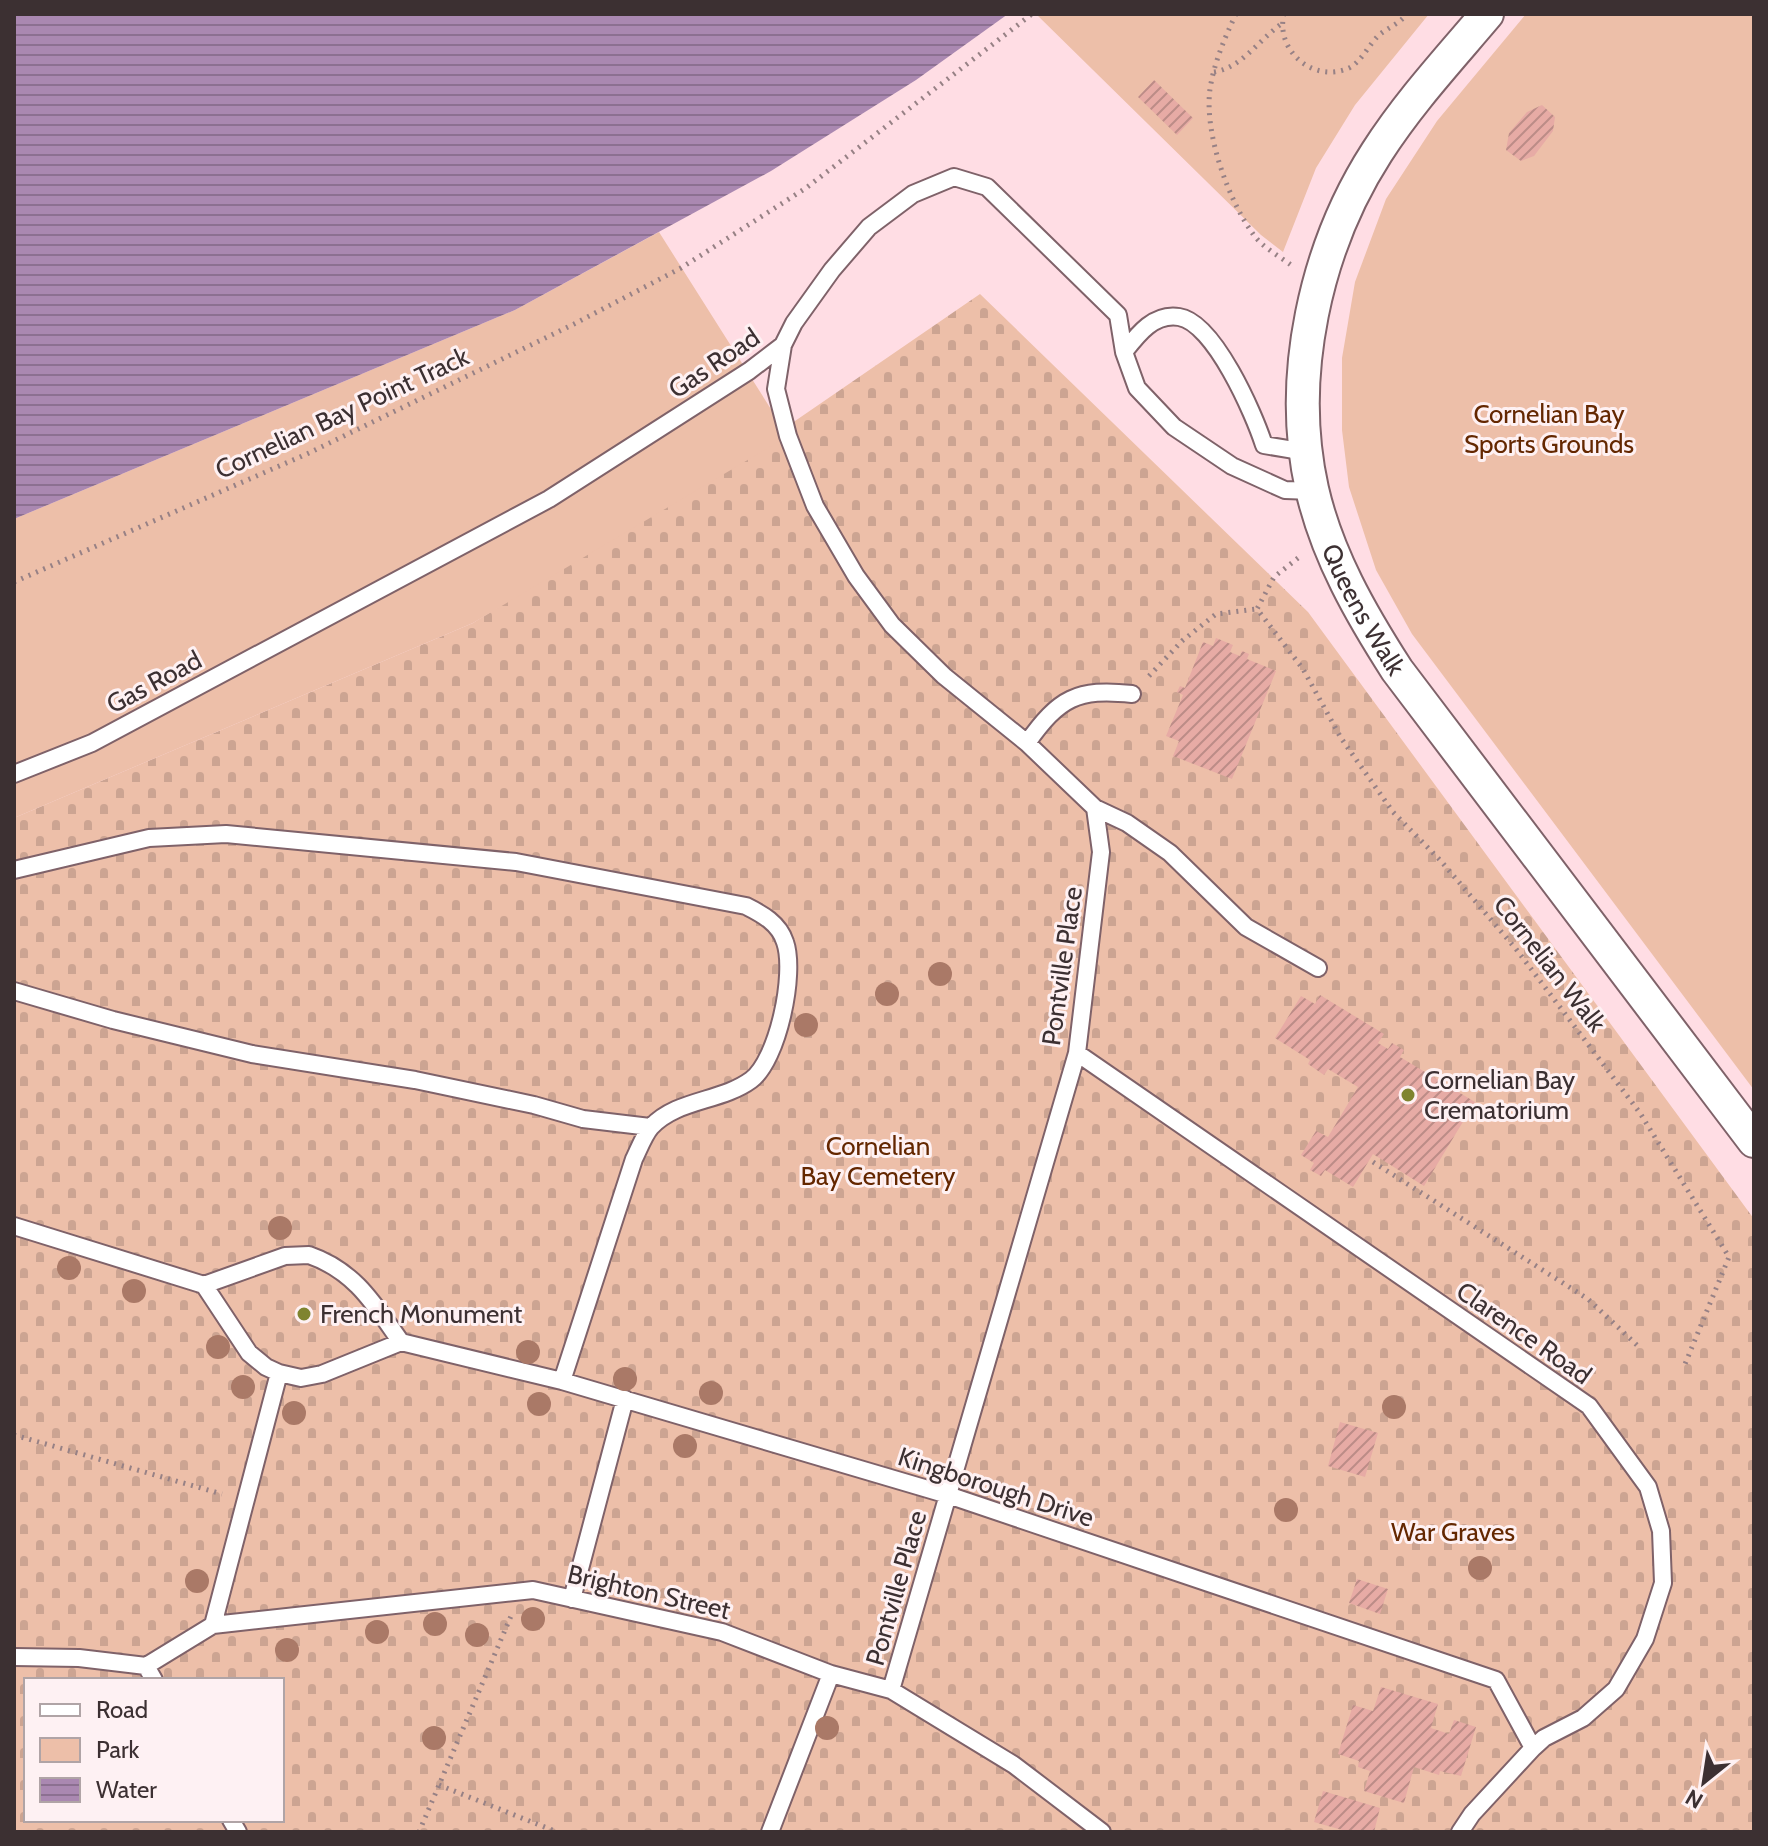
<svg xmlns="http://www.w3.org/2000/svg" width="1768" height="1846" viewBox="0 0 1768 1846" font-family="Cabin,sans-serif">
  <style>
    .cemetery { fill: url(#cemetery-stones); fill-rule: evenodd }
    .park { fill: #edbfa9 }
    .water { fill: url(#water-rules) }
    .building { fill: url(#building-hatch) }
    .lines { fill: none; stroke-linecap: round; stroke-linejoin: round }
    .service-casing { stroke: #7f6269; stroke-width: 20 }
    .minor-casing { stroke: #7f6269; stroke-width: 36 }
    .path { stroke: #978185; stroke-width: 5; stroke-dasharray: 2 6; stroke-linecap: butt }
    .service { stroke: #fff; stroke-width: 16 }
    .minor { stroke: #fff; stroke-width: 32 }
    .tree { fill: #aa7967 }
    .poi-dot { fill: #7f842f; stroke: #fef1f3; stroke-width: 3 }
    .labels { text-anchor: middle; dominant-baseline: central; stroke-width: 6; stroke-linejoin: round; paint-order: stroke }
    .street-label { font-size: 26px; fill: #3c3032; stroke: #fef1f3 }
    .park-label { font-size: 26px; fill: #642700; stroke: #fef1f3 }
    .poi-label { font-size: 26px; fill: #3c3032; stroke: #fef1f3; text-anchor: start }
  </style>
  <defs>
    <pattern id="cemetery-stones" width="16" height="16" patternUnits="userSpaceOnUse" patternTransform="scale(2)"><rect width="16" height="16" fill="#edbfa9"/><path d="M2 7V4a2 2 0 0 1 4 0v3zM10 15v-3a2 2 0 0 1 4 0v3z" fill="#cca492"/></pattern>
    <pattern id="water-rules" width="6" height="5" patternUnits="userSpaceOnUse" patternTransform="scale(2)"><rect width="6" height="5" fill="#aa88b1"/><path d="M0 2.5h6" fill="none" stroke="#8c7091"/></pattern>
    <pattern id="building-hatch" width="6" height="6" patternUnits="userSpaceOnUse" patternTransform="scale(2)"><rect width="6" height="6" fill="#e7aba5"/><path d="M-1 1l2-2M0 6l6-6M5 7l2-2" fill="none" stroke="#bc8c87"/></pattern>
  </defs>
  <rect width="100%" height="100%" fill="#ffdde4"/>
  <path class="cemetery" d="M980,294L1308,612L1754,1219V1832H14V818L473,623L795,421ZM26,1680H282V1820H26Z"/>
  <path class="park" d="M1036,14H1429L1355,105L1316,168L1283,252L1261,235Z
    M1526,14H1754V1090L1412,634L1376,570L1349,487L1342,430V358L1355,282L1386,199L1437,121Z
    M659,232L788,436L473,623L14,818V519L515,310Z"/>
  <path class="water" d="M14,14H1008L916,80L771,171L515,310L14,519Z"/>
  <path class="building" d="M1154,80L1193,118L1177,135L1138,97Z
    M1542,105L1555,117L1553,131L1534,156L1521,161L1506,150L1509,133L1527,112Z
    M1216,638L1233,645L1230,652L1240,656L1242,651L1249,654L1247,659L1276,671L1232,779L1173,756L1179,741L1166,736L1183,695L1177,692L1180,686L1185,688L1203,642L1213,646Z
    M1320,995L1384,1034L1378,1043L1388,1049L1392,1043L1404,1050L1400,1057L1475,1102L1424,1186L1373,1154L1353,1187L1325,1170L1321,1176L1310,1170L1314,1163L1301,1155L1316,1131L1328,1137L1358,1087L1328,1069L1324,1075L1308,1064L1310,1060L1275,1038L1301,996L1315,1004Z
    M1340,1422L1378,1433L1365,1477L1328,1466Z
    M1357,1579L1388,1589L1380,1614L1349,1603Z
    M1381,1687L1438,1704L1431,1728L1449,1734L1454,1720L1476,1727L1461,1776L1440,1771L1439,1775L1414,1767L1404,1803L1364,1791L1370,1771L1358,1767L1359,1761L1338,1754L1353,1705L1373,1711Z
    M1323,1791L1380,1808L1374,1832H1349L1314,1822Z"/>
  <g class="lines">
    <defs>
      <path id="service" d="M783,345L776,389L788,436L815,506L856,576L892,625L944,676L1027,743L1095,808L1101,852L1077,1053L891,1690
        M1124,352C1138,334 1154,313 1179,317C1214,322 1254,414 1264,445L1306,452
        M1027,743C1059,698 1077,688 1132,694
        M14,774L92,743L549,499L749,371L783,345L794,323L832,270L869,227L913,194L954,177L987,187L1118,315L1124,352L1137,388L1174,427L1232,466L1285,490L1313,491
        M1095,808L1127,823L1170,853L1246,927L1318,968
        M14,870L149,838L226,834L516,862L746,906C762,914 779,923 785,942C796,973 778,1060 751,1080C721,1102 677,1099 651,1127C644,1135 639,1149 634,1159L562,1381
        M14,991L113,1020L252,1054L415,1080L534,1105L583,1119L650,1127
        M1077,1053L1589,1406L1648,1487L1661,1531L1663,1583L1645,1639L1616,1689L1583,1718L1544,1738L1533,1748L1472,1814L1460,1832
        M14,1226L204,1285
        M309,1255C355,1271 374,1304 401,1342L322,1374L301,1378L279,1373L266,1367L249,1353L204,1285L285,1256Z
        M401,1342L562,1381L948,1495L1496,1680L1533,1748
        M572,1599L625,1399
        M213,1625L279,1373
        M14,1657L79,1658L146,1666L154,1680
        M146,1666L213,1625L533,1590L722,1632L831,1674L891,1690L1014,1765L1102,1832
        M231,1820L238,1832
        M770,1832L831,1674"/>
      <g id="minor">
        <path id="s1" d="M1487,14C1449,59 1409,102 1377,152C1315,248 1287,377 1312,489C1327,555 1361,614 1397,670L1754,1141"/>
      </g>
    </defs>
    <use href="#service" class="service-casing"/>
    <use href="#minor" class="minor-casing"/>
    <path class="path" d="M1236,14C1225,37 1214,63 1210,89C1204,133 1228,199 1253,234C1262,247 1279,256 1291,265
      M1284,14C1275,50 1313,84 1349,68C1361,62 1368,46 1378,36C1387,28 1399,24 1407,14
      M1214,72C1241,68 1258,41 1280,25
      M1298,558L1274,577L1257,609L1303,669L1341,738L1393,812L1440,860L1516,949L1640,1113L1729,1257L1683,1369
      M14,582L309,453L574,324L681,268L806,188L1032,14
      M1149,676L1182,641L1216,614L1257,609
      M1373,1162L1588,1299L1640,1348
      M14,1435L222,1494
      M439,1785L557,1832
      M419,1832L511,1616"/>
    <use href="#service" class="service"/>
    <use href="#minor" class="minor"/>
  </g>
  <g class="tree">
    <circle cx="940" cy="974" r="12"/>
    <circle cx="887" cy="994" r="12"/>
    <circle cx="806" cy="1025" r="12"/>
    <circle cx="280" cy="1228" r="12"/>
    <circle cx="69" cy="1268" r="12"/>
    <circle cx="134" cy="1291" r="12"/>
    <circle cx="218" cy="1347" r="12"/>
    <circle cx="528" cy="1352" r="12"/>
    <circle cx="625" cy="1379" r="12"/>
    <circle cx="243" cy="1387" r="12"/>
    <circle cx="711" cy="1393" r="12"/>
    <circle cx="539" cy="1404" r="12"/>
    <circle cx="1394" cy="1407" r="12"/>
    <circle cx="294" cy="1413" r="12"/>
    <circle cx="685" cy="1446" r="12"/>
    <circle cx="1286" cy="1510" r="12"/>
    <circle cx="1480" cy="1568" r="12"/>
    <circle cx="197" cy="1581" r="12"/>
    <circle cx="533" cy="1619" r="12"/>
    <circle cx="435" cy="1624" r="12"/>
    <circle cx="377" cy="1632" r="12"/>
    <circle cx="477" cy="1635" r="12"/>
    <circle cx="287" cy="1650" r="12"/>
    <circle cx="827" cy="1728" r="12"/>
    <circle cx="434" cy="1738" r="12"/>
  </g>
  <g class="poi-dot">
    <circle cx="1408" cy="1095" r="8"/>
    <circle cx="304" cy="1314" r="8"/>
  </g>
  <g class="labels">
    <g class="street-label">
      <text transform="translate(714 363) rotate(-34)">Gas Road</text>
      <text transform="translate(342 413) rotate(-25)">Cornelian Bay Point Track</text>
      <text stroke="none"><textPath href="#s1" startOffset="660">Queens Walk</textPath></text>
      <text transform="translate(154 682) rotate(-28)">Gas Road</text>
      <text transform="translate(1550 964) rotate(52)">Cornelian Walk</text>
      <text transform="translate(1062 966) rotate(-82)">Pontville Place</text>
      <text transform="translate(1524 1333) rotate(35)">Clarence Road</text>
      <text transform="translate(996 1487) rotate(18)">Kingborough Drive</text>
      <text transform="translate(896 1588) rotate(-74)">Pontville Place</text>
      <text transform="translate(649 1592) rotate(13)">Brighton Street</text>
    </g>
    <g class="park-label">
      <text x="1549" y="414">Cornelian Bay<tspan x="1549" dy="30">Sports Grounds</tspan></text>
      <text x="878" y="1146">Cornelian<tspan x="878" dy="30">Bay Cemetery</tspan></text>
      <text x="1453" y="1532">War Graves</text>
    </g>
    <g class="poi-label">
      <text x="1424" y="1080">Cornelian Bay<tspan x="1424" dy="30">Crematorium</tspan></text>
      <text x="320" y="1314">French Monument</text>
    </g>
  </g>
  <rect width="1768" height="1846" fill="none" stroke="#3c3032" stroke-width="32"/>
  <rect x="24" y="1678" width="260" height="144" fill="#fef1f3" stroke="#b0a4a6" stroke-width="2"/>
  <rect x="40" y="1704" width="40" height="12" fill="#ffffff" stroke="#b0a4a6" stroke-width="2"/>
  <text x="96" y="1718" font-size="24" fill="#3c3032">Road</text>
  <rect x="40" y="1738" width="40" height="24" fill="#edbfa9" stroke="#b0a4a6" stroke-width="2"/>
  <text x="96" y="1758" font-size="24" fill="#3c3032">Park</text>
  <rect x="40" y="1778" width="40" height="24" fill="url(#water-rules)" stroke="#b0a4a6" stroke-width="2"/>
  <text x="96" y="1798" font-size="24" fill="#3c3032">Water</text>
  <g transform="translate(1704 1782) rotate(210)" stroke="#fef1f3" stroke-width="6" paint-order="stroke">
  <path d="M0-6L14 30L0 20L-14 30Z" fill="#3c3032"/>
  <text y="-12" font-size="22" font-weight="bold" text-anchor="middle" fill="#3c3032">N</text>
  </g>
</svg>
